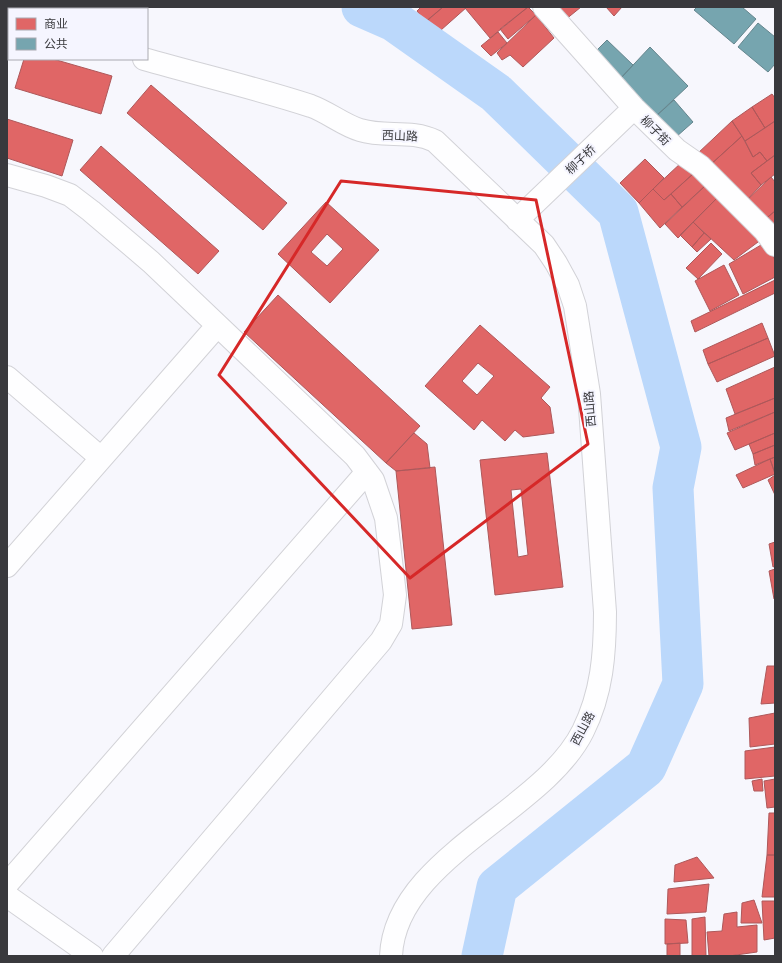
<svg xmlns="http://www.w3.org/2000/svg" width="782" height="963" viewBox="0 0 782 963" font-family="Commissioner,'Noto Sans SC',sans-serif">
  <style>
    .shops { fill: #e06666; stroke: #ae585a; fill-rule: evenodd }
    .public { fill: #76a5af; stroke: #64858d }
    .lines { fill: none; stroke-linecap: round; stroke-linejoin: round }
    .river { stroke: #bbd8fb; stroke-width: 41 }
    .minor-casing { stroke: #d2d2d7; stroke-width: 24 }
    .minor { stroke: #fefeff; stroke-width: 22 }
    .marked { fill: none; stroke: #d62828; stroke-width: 3; stroke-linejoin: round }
    .labels { text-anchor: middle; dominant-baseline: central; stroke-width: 4; stroke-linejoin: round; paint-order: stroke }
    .street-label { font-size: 12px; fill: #39393d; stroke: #f5f5ff }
  </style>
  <rect width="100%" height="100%" fill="#f7f7fd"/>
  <path class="shops" d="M421,7H443L425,22L417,11Z
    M443,7H467L432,38L421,26Z
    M467,7H528L490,38L465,8Z
    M528,7L536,15L508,39L500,29Z
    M554,7H581L565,20Z
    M606,7H622L614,16Z
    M536,15L554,38L523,67L510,55L502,60L497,53Z
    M498,32L507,43L491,56L481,46Z
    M24,59H53L112,76L101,114L15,88Z
    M151,85L287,203L263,230L127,113Z
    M772,94L775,98V121L765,128L752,107Z
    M752,107L765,128L745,141L732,121Z
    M7,119L73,140L62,176L7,158Z
    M732,121L742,136L709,166L697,154Z
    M775,121V155L767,161L760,152L753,157L745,141Z
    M742,136L753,157L760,152L767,161L751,173L761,185L743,204L709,166Z
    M101,146L219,251L198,274L80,170Z
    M775,155V174L761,185L751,173Z
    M645,159L664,178L639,203L620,183Z
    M682,162L694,173L664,200L653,189Z
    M694,173L706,185L682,207L671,194Z
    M771,177L775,182V211L763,221L743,204Z
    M706,185L718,197L678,238L665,224Z
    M653,189L664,200L671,194L682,207L660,228L639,203Z
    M718,197L762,239L734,260L693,222Z
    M326,202L379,250L330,303L278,254ZM327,234L343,249L327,266L311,252Z
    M775,211V231L763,221Z
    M693,222L704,233L692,247L680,235Z
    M704,233L711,239L697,252L692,247Z
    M766,242L775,260V277L743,294L729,264Z
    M711,243L722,254L698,279L686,268Z
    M724,265L739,295L710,311L695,281Z
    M775,280V293L695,332L691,321Z
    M278,295L420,426L386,463L244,332Z
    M762,323L768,338L708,364L703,350Z
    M480,325L550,387L541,398L550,407L554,433L523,437L515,430L505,441L482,420L474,430L425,386ZM478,363L494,376L477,395L462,381Z
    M768,338L775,356L717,382L708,364Z
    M775,367V398L735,414L726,389Z
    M775,398V412L729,431L726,418Z
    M775,412V433L735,450L727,433Z
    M414,433L427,444L430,468L396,471L386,463Z
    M775,433V445L753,454L749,444Z
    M775,445V457L755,465L753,454Z
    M547,453L563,587L495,595L480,460ZM521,489L528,555L518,557L511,490Z
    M775,457V473L770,459Z
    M770,459L775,474L743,488L736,475Z
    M435,467L452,625L412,629L396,471Z
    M775,475V495L768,480Z
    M775,542V566L773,567L769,544Z
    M775,569V599H774L769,571Z
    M767,666H775V703L761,704Z
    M775,713V744L750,747L749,718Z
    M775,747V776L745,779V751Z
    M762,779L763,791H754L752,781Z
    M775,779V807L767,808L764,781Z
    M769,813H775V855H767Z
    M767,855H775V897H762Z
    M697,857L714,878L674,882L675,865Z
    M709,884L706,912L667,914L668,889Z
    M754,900L762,923H741L742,903Z
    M762,901H775V938L764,940Z
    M737,912V927L757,925V952L729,956H709L707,932L722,931L724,914Z
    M705,917L706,956H692V919Z
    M665,919L686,920L688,943L665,944Z
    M680,943V956H667V944Z"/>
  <path class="public" d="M697,7H742L756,19L734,44L694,10Z
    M758,23L775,37V64L768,72L738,47Z
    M607,40L633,65L620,79L596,51Z
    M650,47L688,86L655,117L620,79Z
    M674,100L693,122L676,137L655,117Z"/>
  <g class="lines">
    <path class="river" d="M362,7L394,21L496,93L618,212L681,447L673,488L683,684L646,767L497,887L482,956"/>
    <defs>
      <path id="minor" d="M544,7L634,108L677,150L700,166L765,231L775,245
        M7,15L9,16
        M144,59C200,75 256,88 311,106C328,112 343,125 360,130C385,138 411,129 435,141L544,245L556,263L568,285L575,306L589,394L605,612C605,654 602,693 583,731C543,812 395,858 391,956
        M7,175L46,186L70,195L91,211L151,262L355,456L373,480L386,518L395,595L391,624L381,641L113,956
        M517,220L634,108
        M7,377L101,458
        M7,566L217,326
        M7,884L367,472
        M7,896L92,956"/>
    </defs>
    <use href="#minor" class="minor-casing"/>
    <use href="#minor" class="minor"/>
  </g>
  <path class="marked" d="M341,181L536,200L588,444L410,578L219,375Z"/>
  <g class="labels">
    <g class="street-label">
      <text transform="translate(656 130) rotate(45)">柳子街</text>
      <text transform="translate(400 135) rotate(2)">西山路</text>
      <text transform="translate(580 159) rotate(-44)">柳子桥</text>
      <text transform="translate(589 409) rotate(-95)">西山路</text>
      <text transform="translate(582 728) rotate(-62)">西山路</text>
    </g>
  </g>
  <rect width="782" height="963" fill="none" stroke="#39393d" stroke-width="16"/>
  <rect x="8" y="8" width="140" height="52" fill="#f5f5ff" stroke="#aaaab1"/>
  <rect x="16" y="18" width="20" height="12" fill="#e06666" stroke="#aaaab1"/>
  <text x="44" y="28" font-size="12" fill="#39393d">商业</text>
  <rect x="16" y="38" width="20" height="12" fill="#76a5af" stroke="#aaaab1"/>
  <text x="44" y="48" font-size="12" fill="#39393d">公共</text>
</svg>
